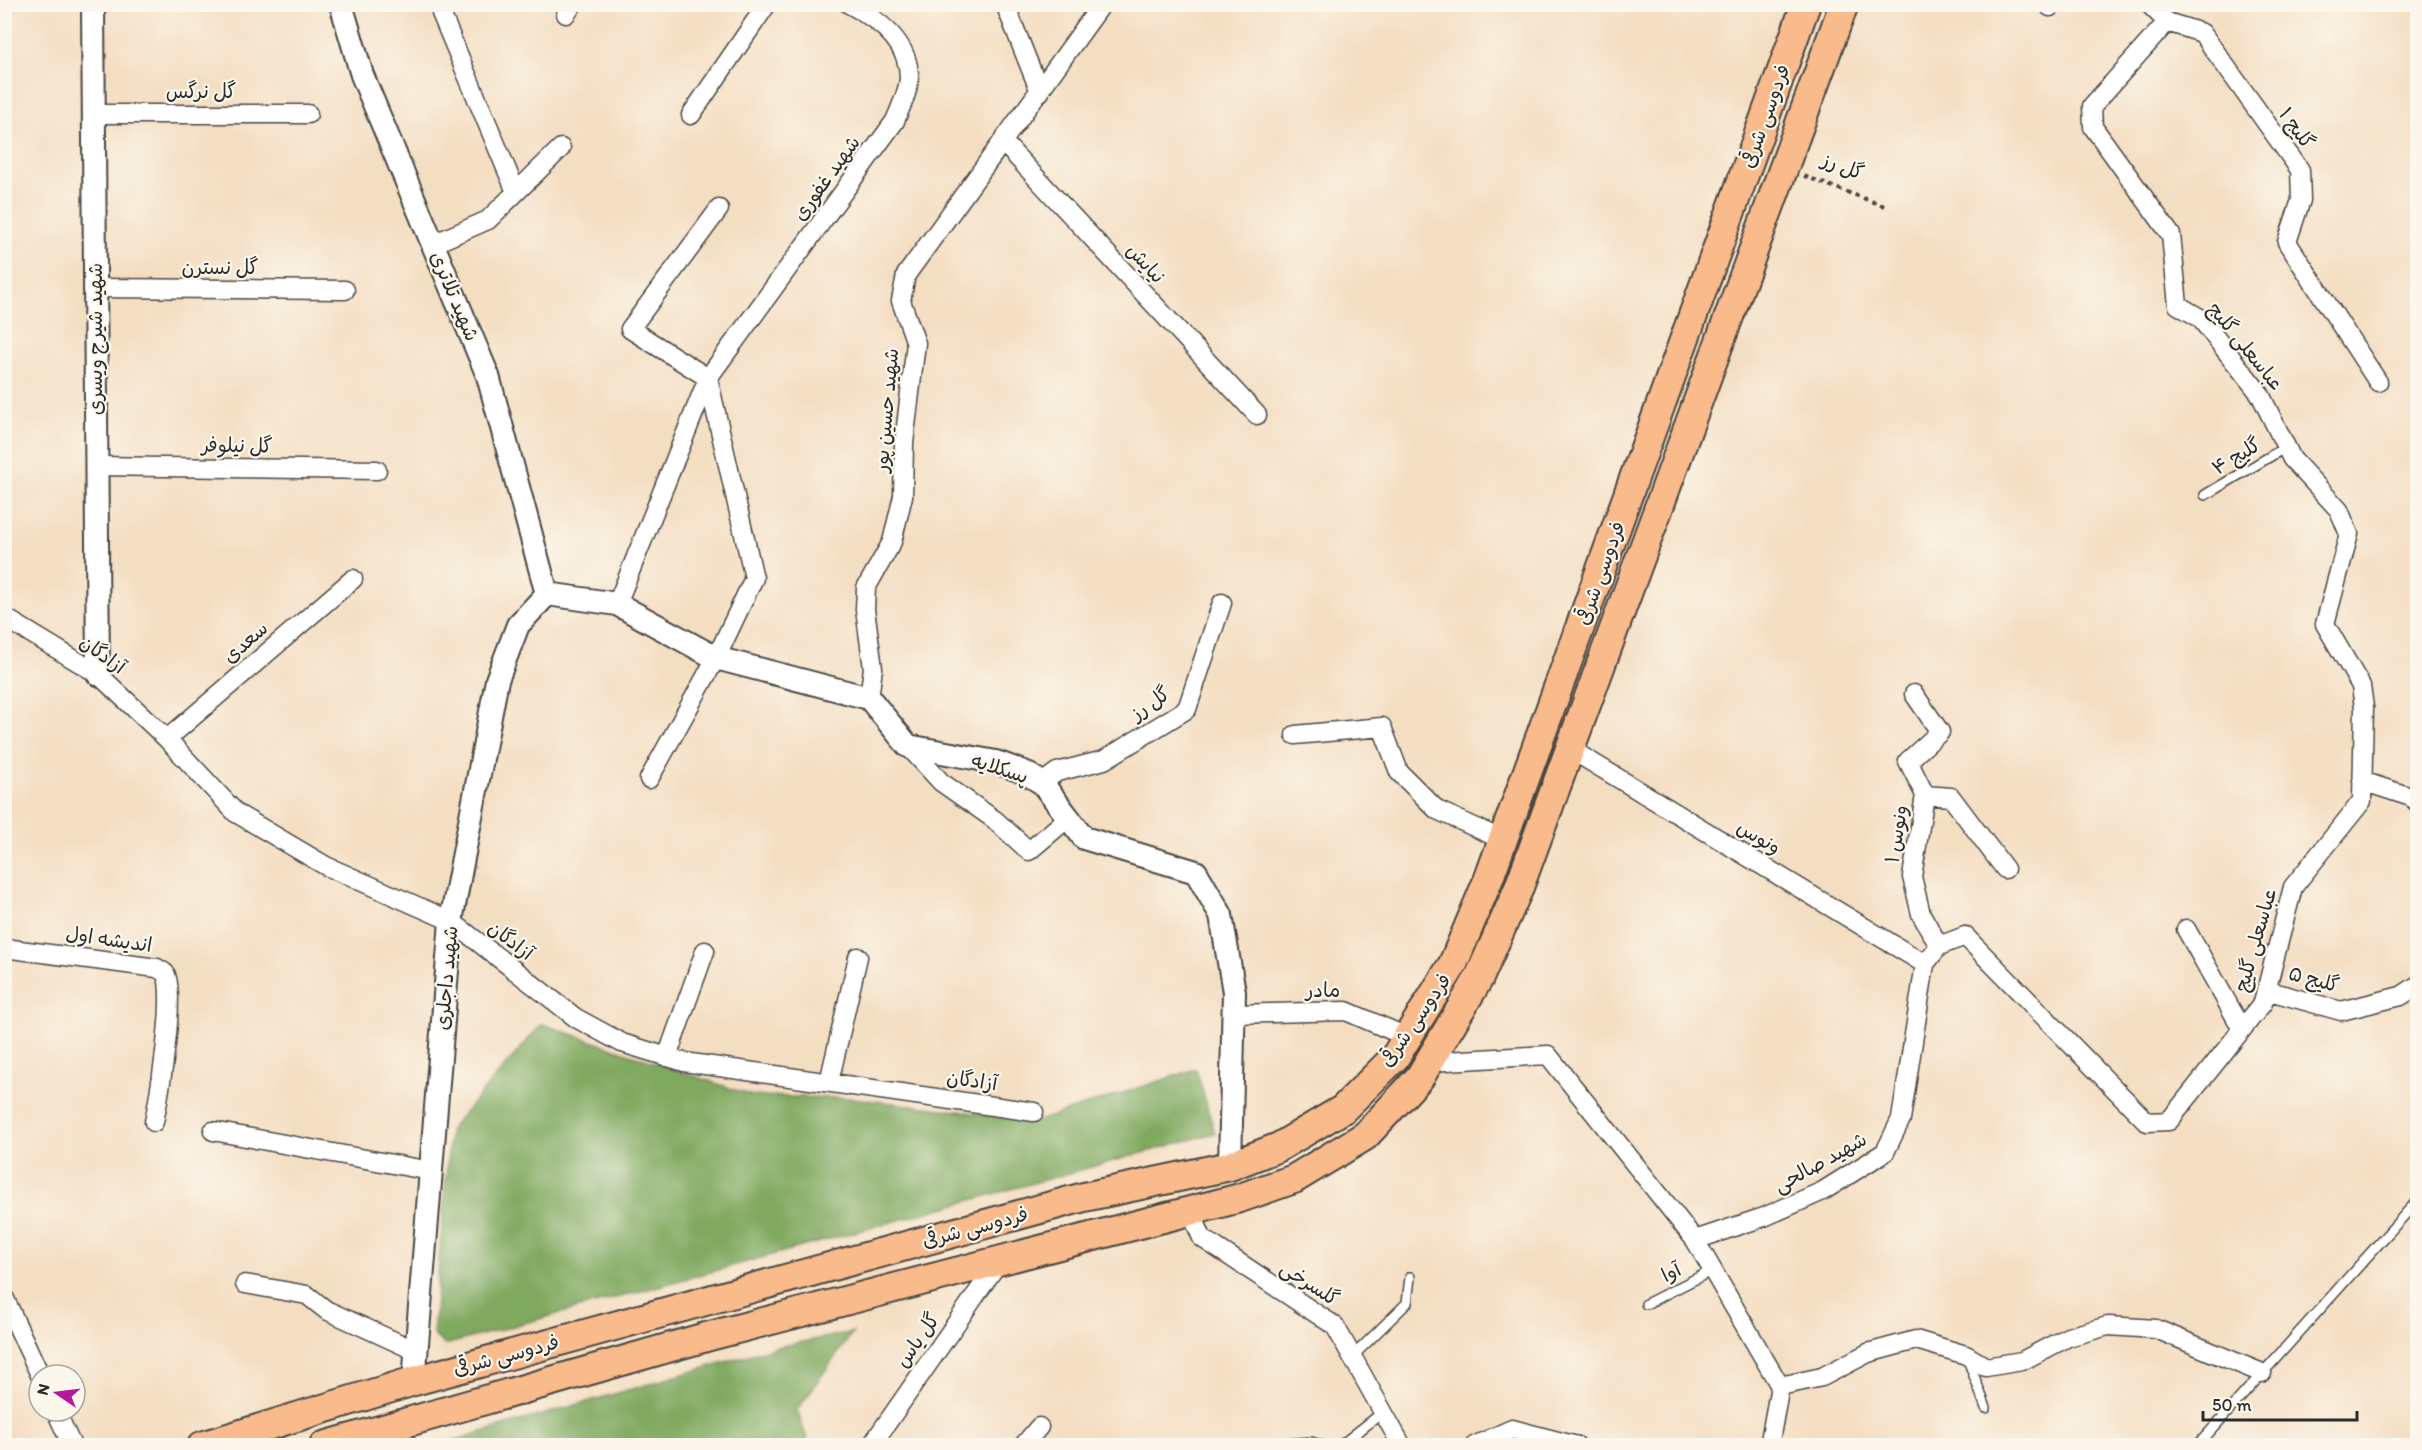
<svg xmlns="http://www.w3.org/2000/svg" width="2422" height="1450" viewBox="0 0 2422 1450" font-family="Itim,'Playpen Sans Arabic',sans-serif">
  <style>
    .forest { fill: #80a960; stroke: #566a46; stroke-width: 1.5 }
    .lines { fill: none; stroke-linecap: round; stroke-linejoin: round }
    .service-casing { stroke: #494642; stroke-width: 12 }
    .minor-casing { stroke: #494642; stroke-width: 21 }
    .tertiary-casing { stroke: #494642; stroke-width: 26 }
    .primary-casing { stroke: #494642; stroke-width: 32 }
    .path { stroke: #494642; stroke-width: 4; stroke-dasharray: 4.5 4.5; stroke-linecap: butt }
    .service { stroke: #fff; stroke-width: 9 }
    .minor { stroke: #fff; stroke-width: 18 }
    .tertiary { stroke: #fff; stroke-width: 22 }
    .primary { stroke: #fabb8c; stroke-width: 28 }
    .labels { text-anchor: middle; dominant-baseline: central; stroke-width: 4.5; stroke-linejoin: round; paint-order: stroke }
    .street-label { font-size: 20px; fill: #2b2b2b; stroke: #fbf7ec }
  </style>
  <rect width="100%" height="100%" fill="#fbf7ec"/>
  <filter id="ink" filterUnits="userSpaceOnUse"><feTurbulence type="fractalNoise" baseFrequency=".0167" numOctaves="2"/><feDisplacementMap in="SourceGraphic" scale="12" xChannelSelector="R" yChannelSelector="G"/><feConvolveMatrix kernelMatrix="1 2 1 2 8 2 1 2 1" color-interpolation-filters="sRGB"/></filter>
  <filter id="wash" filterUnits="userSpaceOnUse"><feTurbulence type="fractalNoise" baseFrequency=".008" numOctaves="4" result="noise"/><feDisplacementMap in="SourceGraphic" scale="24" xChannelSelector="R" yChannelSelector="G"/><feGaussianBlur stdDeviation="1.35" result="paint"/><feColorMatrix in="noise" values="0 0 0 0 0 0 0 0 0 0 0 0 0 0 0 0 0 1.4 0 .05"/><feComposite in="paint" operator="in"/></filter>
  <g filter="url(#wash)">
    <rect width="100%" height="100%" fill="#f4dec2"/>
    <path class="forest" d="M542,1024L753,1096L852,1098L1038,1121L1196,1069L1215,1133L445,1345L433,1335L450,1129Z
      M853,1332L797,1410L809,1445H451V1441L777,1347Z"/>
  </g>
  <g filter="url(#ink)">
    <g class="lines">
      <defs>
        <path id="service" d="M2205,495L2286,447
          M1646,1304L1711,1271
          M1352,1357L1407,1303L1410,1277
          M1967,1357L1986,1408
          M1259,1446L1311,1442L1323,1446
          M1340,1446L1383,1412
          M2197,1446L2418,1200"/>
        <path id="minor" d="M1005,4L1040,92
          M2149,4L2167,22L2202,33L2300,170L2301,200L2287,242L2378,382
          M2050,7L2051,4
          M441,13L516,192
          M566,14L573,4
          M94,114H308
          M691,115L767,4
          M1003,142L1257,415
          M433,244L488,220L561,148
          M95,288L345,290
          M96,466L377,470
          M617,604L708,378L895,121C900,108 909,91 909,77C909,42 876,18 849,4
          M4,617L98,674L167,739L236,813L326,866L451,921L576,1018L622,1043L684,1062L1034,1112
          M1914,694L1940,732L1908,761L1925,795L1912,877L1921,914L1939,946
          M869,698L873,668L865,609L866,588L892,542L903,496L904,443L916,343L901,301L906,275L1102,4
          M1295,735L1382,727L1399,772L1437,810L1503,840
          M167,739L353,579
          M908,746L941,782L995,820L1029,851L1068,818
          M1570,749L1925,964
          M649,779L716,658L754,578L708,378L630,329L719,209
          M2362,781L2411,797L2418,803
          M1042,783L1057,772L1104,760L1187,709L1222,603
          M1925,795L1951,797L2005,869
          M2186,929L2242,1029
          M4,948L157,968C160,970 163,971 165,973C177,991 159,1097 154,1122
          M2266,990L2341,1011L2401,996L2418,985
          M1234,1014L1346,1011L1407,1037
          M667,1057L705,951
          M1429,1062L1548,1055L1695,1240L1780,1386L1769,1446
          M829,1082L858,957
          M213,1131L431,1171
          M1190,1210L1202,1238L1335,1326L1402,1446
          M1695,1240L1764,1217L1823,1191L1885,1152L1901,1119L1925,964L1939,946L1965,936L2147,1122L2169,1121L2263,1003L2293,887L2362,801L2364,707L2361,686L2325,624L2349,534L2339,510L2292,459L2260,394L2200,318L2178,305L2171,235L2093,127L2092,106L2167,22
          M245,1284L307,1295L326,1310L416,1351
          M4,1297L40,1375
          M1780,1386L1822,1377L1868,1353L1916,1340L1966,1355L1986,1367L2022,1361L2068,1337L2108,1326L2156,1329L2262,1373
          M56,1411L72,1446
          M871,1446L1000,1260
          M1023,1446L1039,1427
          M1474,1446L1512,1429L1577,1446"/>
        <path id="tertiary" d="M93,4L98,674
          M341,4L362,75L488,376L547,594
          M547,594L617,604L716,658L869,698L908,746L996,762L1024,772L1042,783L1084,838L1196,872L1221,915L1234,992L1230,1166
          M414,1381L451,921L497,680L518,625L547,594"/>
        <path id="primary" d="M202,1446L414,1381L1084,1197L1230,1166L1279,1147L1343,1109L1395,1057L1453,964L1489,878L1806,4
          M324,1446L706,1337L1240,1198L1294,1179L1365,1136L1420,1077L1479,978L1518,890L1844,4"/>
      </defs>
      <use href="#service" class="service-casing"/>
      <use href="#minor" class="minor-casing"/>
      <use href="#tertiary" class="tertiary-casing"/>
      <use href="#primary" class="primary-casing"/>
      <path class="path" d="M1804,176L1887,207"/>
      <use href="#service" class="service"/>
      <use href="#minor" class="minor"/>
      <use href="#tertiary" class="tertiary"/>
      <use href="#primary" class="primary"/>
    </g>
  </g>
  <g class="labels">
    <g class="street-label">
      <text x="201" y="91">گل نرگس</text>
      <text transform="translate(1765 116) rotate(-70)">فردوسی شرقی</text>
      <text transform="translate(2297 128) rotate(54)">گلیج ۱</text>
      <text transform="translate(1843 166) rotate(21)">گل رز</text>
      <text transform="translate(826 178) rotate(-54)">شهید غفوری</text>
      <text transform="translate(1146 263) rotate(47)">نیایش</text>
      <text x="220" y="267">گل نسترن</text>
      <text transform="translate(455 296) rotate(67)">شهید تلاتری</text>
      <text transform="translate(95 339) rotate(-90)">شهید شیرج ویسری</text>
      <text transform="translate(2246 346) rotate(51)">عباسعلی گلیج</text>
      <text transform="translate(886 410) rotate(-85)">شهید حسین پور</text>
      <text transform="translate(237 445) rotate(1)">گل نیلوفر</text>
      <text transform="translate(2236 456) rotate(-31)">گلیج ۴</text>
      <text transform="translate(1600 573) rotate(-70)">فردوسی شرقی</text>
      <text transform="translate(245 642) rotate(-41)">سعدی</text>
      <text transform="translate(103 654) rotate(36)">آزادگان</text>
      <text transform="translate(1150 703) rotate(-35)">گل رز</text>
      <text transform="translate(1000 768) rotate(18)">پسکلایه</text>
      <text transform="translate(1896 834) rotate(-81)">ونوس ۱</text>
      <text transform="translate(1759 837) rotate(31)">ونوس</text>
      <text transform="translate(109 939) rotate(8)">اندیشه اول</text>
      <text transform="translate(511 940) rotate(37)">آزادگان</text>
      <text transform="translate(2255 940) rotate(-74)">عباسعلی گلیج</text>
      <text transform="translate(446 978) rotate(-85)">شهید داجلری</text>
      <text transform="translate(2314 979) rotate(15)">گلیج ۵</text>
      <text x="1323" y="990">مادر</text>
      <text transform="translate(1415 1020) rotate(-55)">فردوسی شرقی</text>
      <text transform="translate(972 1080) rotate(8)">آزادگان</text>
      <text transform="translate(1820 1162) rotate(-29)">شهید صالحی</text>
      <text transform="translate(975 1227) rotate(-15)">فردوسی شرقی</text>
      <text transform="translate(1671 1272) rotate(-27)">آوا</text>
      <text transform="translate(1310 1283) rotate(33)">گلسرخی</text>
      <text transform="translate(917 1340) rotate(-55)">گل یاس</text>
      <text transform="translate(506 1355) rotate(-15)">فردوسی شرقی</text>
    </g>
  </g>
  <rect width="2422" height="1450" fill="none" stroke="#fbf7ec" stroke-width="24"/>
  <g transform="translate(57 1393) rotate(284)"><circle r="28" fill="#fbf7ec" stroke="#a8a59f" stroke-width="1.5"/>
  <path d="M0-4.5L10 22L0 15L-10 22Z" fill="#b5179e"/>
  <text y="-9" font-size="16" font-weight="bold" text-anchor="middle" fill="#2b2b2b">N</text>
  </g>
  <path d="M2203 1411v9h154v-9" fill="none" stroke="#2b2b2b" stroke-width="3"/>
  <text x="2212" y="1411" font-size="18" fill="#2b2b2b" stroke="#fbf7ec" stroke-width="4.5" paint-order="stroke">50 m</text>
</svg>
